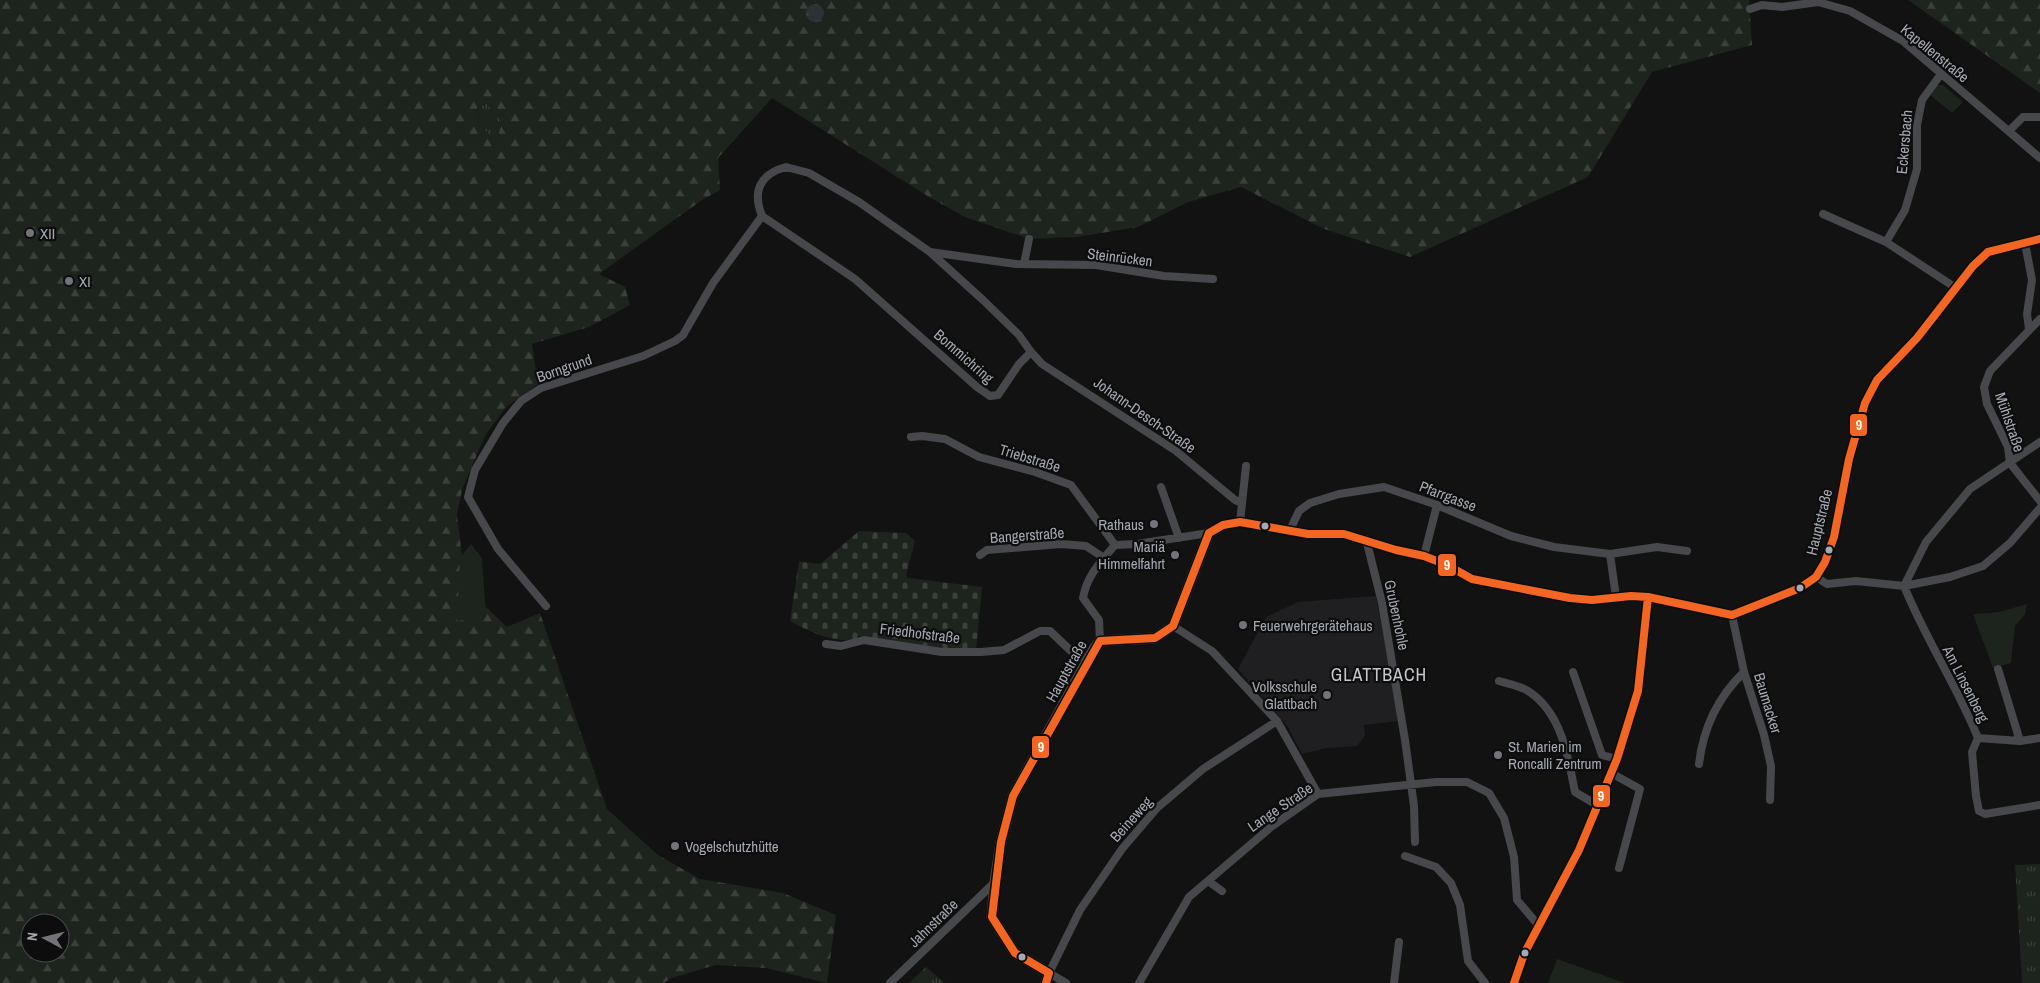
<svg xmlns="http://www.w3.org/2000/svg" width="2040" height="983" viewBox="0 0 2040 983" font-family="'Archivo Narrow',sans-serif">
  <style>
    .built { fill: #1f1f21 }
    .grass { fill: url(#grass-tufts) }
    .forest { fill: url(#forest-firs); fill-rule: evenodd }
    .cemetery { fill: url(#cemetery-stones) }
    .park { fill: #1d231d }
    .water { fill: url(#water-ripples) }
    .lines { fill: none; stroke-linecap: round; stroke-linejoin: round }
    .street { stroke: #47484b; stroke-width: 8 }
    .secondary { stroke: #4b4c4f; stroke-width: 11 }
    .bus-1-casing { stroke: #0d0d0e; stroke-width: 11 }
    .bus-1 { stroke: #f26522; stroke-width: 8 }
    .poi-dot { fill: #72747a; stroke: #0d0d0e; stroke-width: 2 }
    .bus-dot { fill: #a5a9b2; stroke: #0d0d0e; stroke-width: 2 }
    .labels { text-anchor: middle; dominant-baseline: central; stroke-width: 4.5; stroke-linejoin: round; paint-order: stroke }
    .street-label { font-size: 15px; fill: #a5a9b2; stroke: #0d0d0e }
    .poi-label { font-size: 15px; fill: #a5a9b2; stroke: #0d0d0e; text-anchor: start }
    .quarter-label { font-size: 18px; letter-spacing: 1px; fill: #c5c8cf; stroke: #0d0d0e }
    .line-badge { stroke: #0d0d0e; stroke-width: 2 }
    .badge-label { font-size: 14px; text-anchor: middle; font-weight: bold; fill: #fff }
  </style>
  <defs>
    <pattern id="grass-tufts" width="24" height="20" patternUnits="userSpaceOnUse" patternTransform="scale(1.25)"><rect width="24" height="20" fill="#1d231d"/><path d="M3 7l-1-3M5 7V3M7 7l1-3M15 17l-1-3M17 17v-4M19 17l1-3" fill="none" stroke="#3b403b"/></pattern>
    <pattern id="forest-firs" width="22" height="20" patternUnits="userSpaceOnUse" patternTransform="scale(1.25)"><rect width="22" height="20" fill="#1d231d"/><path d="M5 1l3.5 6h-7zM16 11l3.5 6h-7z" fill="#3b403b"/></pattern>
    <pattern id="cemetery-stones" width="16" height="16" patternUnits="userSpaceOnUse" patternTransform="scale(1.25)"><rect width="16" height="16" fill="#1d231d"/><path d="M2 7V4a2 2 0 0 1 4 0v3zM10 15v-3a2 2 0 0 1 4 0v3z" fill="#3b403b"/></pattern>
    <pattern id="water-ripples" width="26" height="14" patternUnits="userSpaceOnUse" patternTransform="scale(1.25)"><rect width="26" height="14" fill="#2b3236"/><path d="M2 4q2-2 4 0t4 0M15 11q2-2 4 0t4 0" fill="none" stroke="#474d51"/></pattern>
  </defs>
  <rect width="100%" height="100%" fill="#121213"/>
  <path class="built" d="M1376,596L1399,721L1364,725L1365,736L1357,746L1326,748L1302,754L1288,727L1238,669L1266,617L1298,602Z"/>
  <path class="grass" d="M487,103L502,121L496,145L479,122L477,108Z
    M2040,864V983H2022L2015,865Z
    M926,967L945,983H909Z"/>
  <path class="forest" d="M0,0H1749L1752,45L1652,72L1588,177L1410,257L1324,229L1241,187L1188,202L1138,227L1077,237L1029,239L965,217L929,197L772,98L718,158L720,190L702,200L599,274L625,287L630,305L589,327L532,344L538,384L506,407L485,436L462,490L457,515L466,588L507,627L540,613L607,809L658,855L700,879L783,893L836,915L827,983L766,968L716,965L671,978L664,983H0ZM486,103L502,121L496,144L479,122L477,108ZM30,923H60V953H30Z
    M1908,0H2040V93Z"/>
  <path class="cemetery" d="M859,531L906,533L915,541L906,575L908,578L982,587L976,651L943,648L858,636L856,640C834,643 810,632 790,621L799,561L820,564Z"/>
  <path class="park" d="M1937,85H1943L1963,102L1952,113L1930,95Z
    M471,544L482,558L486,617L457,621L460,557Z
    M2027,604L2025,614L2015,626L2011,663L1993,668L1973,614L1999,612Z
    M1557,959L1625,983H1548Z"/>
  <path class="water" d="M806 13a9 9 0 1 1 18 0a9 9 0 1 1-18 0Z"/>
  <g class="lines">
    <path class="street" d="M1750,9L1762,5L1782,7L1818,2L1850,11L1903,41L2040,158
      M2009,131L2023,117H2040
      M786,167L809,173L859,202L930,252L983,300L1019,335L1031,352L1019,364L998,395L990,396L977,387L855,279L762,216C752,191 760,174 786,167Z
      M1823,214L1886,242L1956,288
      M1886,242L1905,210L1917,169V125L1922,100L1941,74
      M2025,243L2032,280L2027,314L2029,329
      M930,252L1016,264L1096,265L1164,276L1213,279
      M1024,264L1029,239
      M1031,352L1042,364L1176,451L1235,500L1242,503
      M911,437L922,436L945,439L979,457L1035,472L1071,485L1115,545
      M2010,463L2008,447L1987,404L1984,387L1990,371L2040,319
      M2010,463L2040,501
      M1161,487L1179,538
      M1240,522L1246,466
      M1290,530L1299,511L1310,503L1339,494L1384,487L1437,505L1511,536L1554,547L1610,554L1616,597
      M1366,539L1382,603L1405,740L1414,806L1415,842
      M1610,554L1657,547L1687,551
      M980,555L987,550L1061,544L1086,546L1104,558
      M1424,556L1437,505
      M1816,577L1827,584L1856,581L1904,586L1950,577L1983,566L2010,543L2040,508
      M1904,586C1925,638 1957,686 1978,738L2020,741L2040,738
      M1904,586L1926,542L1970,489L2040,442
      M546,606L498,549L468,497L475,470L503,423L521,401L541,388L643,356L675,341L683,335L713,283L762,216
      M1732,615L1744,672L1764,735L1771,766L1770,800
      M1173,626L1212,651L1277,721L1318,794
      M1100,641L1099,620L1083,598C1087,575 1101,562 1115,545L1137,544L1209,533L1223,525L1240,522L1308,534H1344L1396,550L1424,556L1447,565L1472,579L1510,587L1592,600L1631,596L1648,597L1732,615L1800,588L1816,577L1825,562L1834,537L1849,459L1865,403L1877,380L1917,338L1973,266L1988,252L2040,239
      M826,644L841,646L864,640L942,652H981L1004,650L1040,631H1050L1071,651L1088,660
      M1998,669L2020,741
      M1573,672L1602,755L1617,759
      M1499,681C1509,684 1523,686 1531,693C1562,715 1568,757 1575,792L1597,805
      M1978,738L1972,752L1976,796L1979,811L1985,814L2040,805
      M1699,764C1703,729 1718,697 1744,672
      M1611,773L1640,789L1619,868
      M1405,856L1436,867L1451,883L1460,905L1468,961L1485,983
      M1208,881L1222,891
      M890,983L995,882
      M1066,983L1049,973L1080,910L1122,849L1157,808L1203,769L1277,721
      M1139,983L1189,897L1271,827L1318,794L1436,782H1467L1489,793L1504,818L1514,857L1517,900L1539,926
      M1394,983L1399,942
      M1514,983L1524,954L1579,850L1617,759L1638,691L1648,597"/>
    <path class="secondary" d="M1046,983L1049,973L1015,953L992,917L995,882L1001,842L1013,796L1094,649L1100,641L1155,638L1173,626L1209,533"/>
    <defs>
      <path id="bus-1" d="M1046,983L1049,973L1015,953L992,917L1001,842L1013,796L1100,641L1155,638L1173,626L1209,533L1223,525L1240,522L1308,534H1344L1396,550L1424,556L1447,565L1472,579L1570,598L1592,600L1631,596L1648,597L1732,615L1800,588L1816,577L1825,562L1834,537L1849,459L1865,403L1877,380L1917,338L1973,266L1988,252L2040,239
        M1514,983L1524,954L1579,850L1617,759L1638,691L1648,597"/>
    </defs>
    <use href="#bus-1" class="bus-1-casing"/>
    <use href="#bus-1" class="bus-1"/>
  </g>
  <g class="poi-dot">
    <circle cx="30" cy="233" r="5"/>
    <circle cx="69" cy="281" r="5"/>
    <circle cx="1154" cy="524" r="5"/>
    <circle cx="1175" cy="555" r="5"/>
    <circle cx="1243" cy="625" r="5"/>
    <circle cx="1327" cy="695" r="5"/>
    <circle cx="1498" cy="755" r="5"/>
    <circle cx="675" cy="846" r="5"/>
  </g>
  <g class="bus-dot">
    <circle cx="1265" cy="526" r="4.5"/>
    <circle cx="1829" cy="550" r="4.5"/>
    <circle cx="1800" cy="588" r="4.5"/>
    <circle cx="1525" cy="953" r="4.5"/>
    <circle cx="1022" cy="957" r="4.5"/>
  </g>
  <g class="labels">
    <g class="street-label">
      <text transform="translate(1935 53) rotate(39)">Kapellenstraße</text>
      <text transform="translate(1904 142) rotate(-85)">Eckersbach</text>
      <text transform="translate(1120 257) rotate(7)">Steinrücken</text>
      <text transform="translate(964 356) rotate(41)">Bommichring</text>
      <text transform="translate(564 368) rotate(-19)">Borngrund</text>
      <text transform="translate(1145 415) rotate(35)">Johann-Desch-Straße</text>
      <text transform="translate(2010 422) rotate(71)">Mühlstraße</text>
      <text transform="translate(1030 458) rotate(17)">Triebstraße</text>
      <text transform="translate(1448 496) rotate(21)">Pfarrgasse</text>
      <text transform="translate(1819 522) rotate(-76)">Hauptstraße</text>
      <text transform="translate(1027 535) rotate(-4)">Bangerstraße</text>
      <text transform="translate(1397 615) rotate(78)">Grubenhohle</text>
      <text transform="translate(920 633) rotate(7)">Friedhofstraße</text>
      <text transform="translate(1066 671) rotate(-61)">Hauptstraße</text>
      <text transform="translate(1966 684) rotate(63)">Am Linsenberg</text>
      <text transform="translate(1768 703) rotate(73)">Baumacker</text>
      <text transform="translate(1280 807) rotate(-34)">Lange Straße</text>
      <text transform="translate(1131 819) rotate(-48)">Beineweg</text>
      <text transform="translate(933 923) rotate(-44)">Jahnstraße</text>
    </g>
    <g class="poi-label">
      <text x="40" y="233">XII</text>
      <text x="79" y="281">XI</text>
      <text x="1144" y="524" text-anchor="end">Rathaus</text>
      <text x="1165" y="546" text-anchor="end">Mariä<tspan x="1165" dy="17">Himmelfahrt</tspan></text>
      <text x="1253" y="625">Feuerwehrgerätehaus</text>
      <text x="1317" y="686" text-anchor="end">Volksschule<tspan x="1317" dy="17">Glattbach</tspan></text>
      <text x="1508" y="746">St. Marien im<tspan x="1508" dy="17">Roncalli Zentrum</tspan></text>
      <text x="685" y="846">Vogelschutzhütte</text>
    </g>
    <g class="quarter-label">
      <text x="1379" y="674">GLATTBACH</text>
    </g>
  </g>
  <g class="line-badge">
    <rect x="1849" y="413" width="19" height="24" rx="5" fill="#f26522"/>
    <rect x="1437" y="553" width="20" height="24" rx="5" fill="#f26522"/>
    <rect x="1031" y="735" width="19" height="24" rx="5" fill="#f26522"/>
    <rect x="1592" y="784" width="19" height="24" rx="5" fill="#f26522"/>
  </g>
  <g class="badge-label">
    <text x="1859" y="430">9</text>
    <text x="1447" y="570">9</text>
    <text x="1041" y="752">9</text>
    <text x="1601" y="801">9</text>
  </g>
  <g transform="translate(45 938) rotate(277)"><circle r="24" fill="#0d0d0e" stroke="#4a4b50"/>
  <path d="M0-4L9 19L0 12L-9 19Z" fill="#72747a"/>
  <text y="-8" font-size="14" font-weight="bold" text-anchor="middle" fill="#a5a9b2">N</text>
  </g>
</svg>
